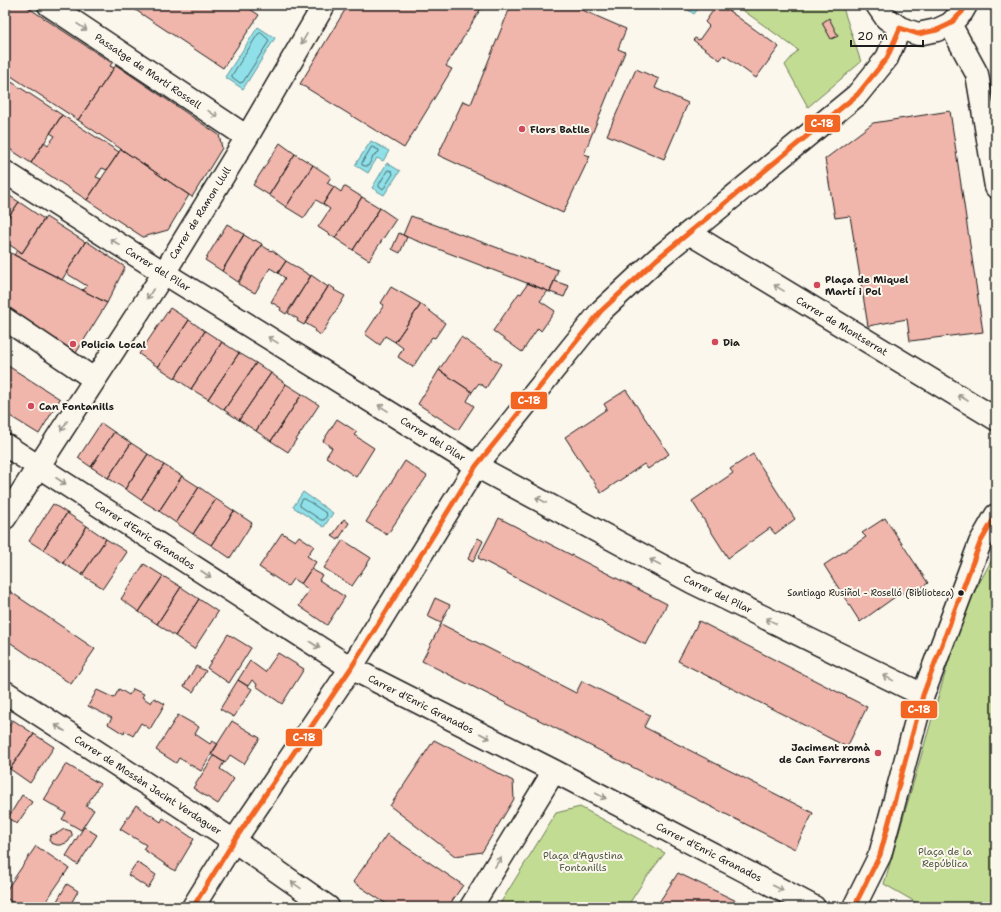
<svg xmlns="http://www.w3.org/2000/svg" width="1001" height="912" viewBox="0 0 1001 912" font-family="'Shantell Sans',sans-serif">
  <style>
    .green { fill: #c2dc93; stroke: #6f7c58 }
    .water { fill: #8fe0e8; stroke: #619296 }
    .lines { fill: none; stroke-linecap: round; stroke-linejoin: round }
    .shore { stroke: #4a6a6e; stroke-width: 1 }
    .building { fill: #f0b5ab; stroke: #1c1c1c }
    .street-casing { stroke: #1c1c1c; stroke-width: 25 }
    .secondary-casing { stroke: #1c1c1c; stroke-width: 25 }
    .street { stroke: #fbf7ec; stroke-width: 22 }
    .secondary { stroke: #fbf7ec; stroke-width: 22 }
    .bus-1-casing { stroke: #fbf7ec; stroke-width: 8 }
    .bus-1 { stroke: #f26522; stroke-width: 5 }
    .oneway { stroke: #97948e }
    .poi-dot { fill: #d1495b; stroke: #fbf7ec; stroke-width: 1.5 }
    .bus-dot { fill: #1c1c1c; stroke: #fbf7ec; stroke-width: 1.5 }
    .labels { text-anchor: middle; dominant-baseline: central; stroke-width: 4; stroke-linejoin: round; paint-order: stroke }
    .bus-label { font-size: 9px; fill: #1c1c1c; stroke: #fbf7ec; text-anchor: end }
    .street-label { font-size: 10px; fill: #1c1c1c; stroke: #fbf7ec }
    .poi-label { font-size: 10px; font-weight: bold; fill: #1c1c1c; stroke: #fbf7ec; text-anchor: start }
    .park-label { font-size: 10px; fill: #4e5640; stroke: #fbf7ec }
    .line-badge { stroke: #fbf7ec; stroke-width: 1.5 }
    .badge-label { font-size: 11px; text-anchor: middle; font-weight: bold; fill: #fff }
  </style>
  <rect width="100%" height="100%" fill="#fbf7ec"/>
  <filter id="ink" filterUnits="userSpaceOnUse"><feTurbulence type="fractalNoise" baseFrequency=".025" numOctaves="2"/><feDisplacementMap in="SourceGraphic" scale="8" xChannelSelector="R" yChannelSelector="G"/><feConvolveMatrix kernelMatrix="1 2 1 2 8 2 1 2 1" color-interpolation-filters="sRGB"/></filter>
  <g filter="url(#ink)">
    <path class="green" d="M738,5H842L861,62L808,107L785,65L798,50L737,6Z
      M996,552V907H924L884,884L962,615Z
      M580,807L665,853L645,879L627,907H498L556,813Z"/>
    <path class="water" d="M681,5H701L694,14Z
      M258,27L275,38L243,89L225,77Z
      M371,141L389,151L383,161L377,158L368,173L355,165Z
      M387,163L400,171L384,195L372,188Z
      M303,492L333,513L324,527L293,507Z"/>
    <g class="lines">
      <path class="shore" d="M261,33L268,39L269,41L243,82L240,83L232,77V75L258,34Z
        M372,147L379,150V152L374,155L368,166H365L362,165V163Z
        M388,170L392,171L393,174L384,188L382,189L379,187V185Z
        M303,499H305L326,513L327,515L324,520H321L300,506V504Z"/>
    </g>
    <path class="building" d="M5,5H24L112,63L110,66L114,68L78,120L5,72Z
      M128,5H244L259,15L223,68Z
      M348,5H483L446,66L452,69L404,148L300,84Z
      M511,5H571L626,29L618,49L625,52L584,154L590,156L563,213L438,155L463,101L471,104Z
      M717,5H721L779,47L756,78L724,55L720,60L693,40L695,38L699,40L709,26L705,22Z
      M829,18L838,36L831,39L822,23Z
      M116,65L219,135L222,148L192,197L78,120Z
      M636,69L659,79L655,88L688,103L664,159L607,135Z
      M10,81L62,115L31,163L5,146V89Z
      M950,111L983,332L910,341L907,319L868,326L850,216L835,218L825,159L873,123Z
      M62,115L119,152L107,170L102,168L96,177L101,179L87,200L31,163L44,142L48,145L55,136L50,133Z
      M280,143L295,154L269,195L253,185Z
      M121,149L189,195L168,230L143,237L87,200Z
      M295,154L313,165L286,207L269,195Z
      M313,165L331,177L327,183L334,187L323,204L316,200L304,218L286,207Z
      M344,186L362,197L335,238L318,227L330,209L323,204L334,187L341,192Z
      M5,193L19,202L9,216L5,214Z
      M362,197L380,208L353,250L335,238Z
      M19,202L44,219L22,253L5,242V222Z
      M380,208L396,219L369,260L353,250Z
      M411,216L558,270L550,292L407,237L403,235Z
      M46,217L85,242L62,280L14,255L18,250L22,253Z
      M227,224L244,234L222,271L205,260Z
      M399,233L407,237L400,253L392,249Z
      M244,235L254,241L255,240L262,244L238,282L222,271Z
      M86,241L125,267L107,303L82,290L83,289L84,290L87,286L66,273Z
      M261,245L271,251L272,250L286,261L278,273L270,268L255,293L238,284Z
      M5,250L107,303L76,353L5,306Z
      M286,261L311,276L286,314L280,310L281,308L271,302L285,278L278,273Z
      M311,275L328,287L304,325L297,321L298,319L288,313Z
      M554,281L569,286L564,297L550,292Z
      M528,283L548,291L540,301L555,311L541,331L538,328L522,352L493,331L519,293L521,294Z
      M329,285L335,289L334,290L345,296L321,335L314,331L315,329L305,323Z
      M391,287L421,304L395,342L385,336L380,345L365,334L384,305L381,303Z
      M421,304L445,323L435,338L432,337L413,367L398,357L403,348L395,342Z
      M170,308L189,320L158,367L139,354Z
      M189,320L205,331L175,378L158,367Z
      M205,331L222,342L191,389L175,378Z
      M461,337L501,364L486,388L479,383L472,392L439,370Z
      M222,342L239,353L208,399L191,389Z
      M239,353L256,363L224,410L208,399Z
      M256,363L271,373L239,420L224,410Z
      M5,364L60,399L39,434L5,413Z
      M439,370L472,392L467,401L474,406L458,430L418,404Z
      M271,373L286,384L256,431L239,420Z
      M286,384L302,394L271,441L256,431Z
      M626,390L669,454L648,469L644,464L601,493L565,437L607,409L604,404Z
      M302,394L319,405L288,452L271,441Z
      M337,419L357,432L354,435L374,448L356,477L326,457L332,448L323,441Z
      M101,423L114,432L91,467L78,458Z
      M114,432L131,443L108,478L91,467Z
      M131,443L148,454L125,489L108,478Z
      M148,454L164,465L141,500L125,489Z
      M753,454L795,519L775,534L770,528L728,558L692,501L733,473L730,469Z
      M405,461L427,476L387,535L366,522Z
      M164,465L182,476L159,511L141,500Z
      M182,476L199,487L176,523L159,511Z
      M199,487L216,499L193,534L176,523Z
      M216,499L234,511L211,545L193,534Z
      M53,504L67,513L43,550L29,541Z
      M234,511L252,523L230,558L211,545Z
      M67,513L87,526L63,563L43,550Z
      M499,518L667,604L646,645L478,558Z
      M885,518L928,583L907,598L902,592L860,622L824,565L866,537L862,533Z
      M344,519L349,523L338,540L332,536Z
      M87,526L106,539L82,575L63,563Z
      M282,533L295,541L299,536L314,546L307,556L316,562L301,584L293,579L288,586L259,567Z
      M478,538L483,541L473,562L468,559Z
      M106,539L127,552L103,588L82,575Z
      M343,540L371,558L352,586L324,568Z
      M144,564L163,576L139,612L121,599Z
      M311,569L322,575L319,580L345,597L327,625L299,606L309,590L301,584Z
      M163,576L181,587L157,624L139,612Z
      M181,587L199,599L175,636L157,624Z
      M5,588L95,649L71,684L5,639Z
      M435,598L450,605L441,623L427,616Z
      M199,599L218,612L194,649L175,636Z
      M699,621L867,707L847,747L678,661Z
      M441,624L576,693L582,681L650,715L644,727L813,813L795,849L422,661Z
      M228,634L251,648L229,683L207,668Z
      M278,653L304,669L282,704L256,686L257,684L252,680L248,686L238,680L250,661L265,672Z
      M196,666L206,671L193,692L184,686Z
      M238,680L252,689L234,717L220,709Z
      M119,689L129,695L133,689L144,694L142,697L151,703L154,698L165,704L150,729L141,723L133,736L125,731L124,734L108,724L112,718L88,706L97,690L114,698Z
      M178,715L199,727L195,734L210,744L212,741L218,744L201,771L179,758L176,763L156,750Z
      M13,720L34,734L10,769L5,766V731Z
      M232,721L260,738L244,764L230,755L225,763L211,754Z
      M34,734L54,747L30,783L10,769Z
      M434,740L513,781L514,799L482,852L455,856L390,806Z
      M214,756L224,762L220,769L234,779L218,804L193,788Z
      M66,764L100,784L86,806L94,810L81,830L62,819L66,813L44,800Z
      M22,795L32,802L17,824L8,818Z
      M136,805L161,822L163,818L194,839L175,871L143,849L146,845L120,829Z
      M84,827L97,835L78,865L66,856Z
      M64,829L71,831L72,834V836L68,842L61,845H57L51,843L49,840L51,835L58,833Z
      M387,834L463,885L448,907H391L353,882Z
      M36,846L69,868L42,907H19L5,897V892Z
      M137,862L156,875L148,888L128,875Z
      M678,873L749,907H656Z
      M67,884L78,891L69,907H55L54,906Z"/>
    <g class="lines">
      <defs>
        <path id="street" d="M49,5L247,137
          M950,24L977,74L996,187
          M5,172L164,273L476,466L692,582L923,695
          M689,233L996,419
          M5,319L94,379
          M5,445L351,668L554,771L814,907
          M5,518L164,273L247,137L324,5
          M5,692L234,841L328,907
          M471,907L554,771
          M854,907L880,855L923,695L980,543L996,515"/>
        <path id="secondary" d="M877,5L886,18L900,28L918,34L937,30L950,24L962,12L966,5
          M193,907L234,841L351,668L476,466L601,311L657,259L857,95L887,58L900,28"/>
      </defs>
      <use href="#street" class="street-casing"/>
      <use href="#secondary" class="secondary-casing"/>
      <use href="#street" class="street"/>
      <use href="#secondary" class="secondary"/>
      <defs>
        <path id="bus-1" d="M193,907L234,841L351,668L476,466L601,311L657,259L857,95L887,58L900,28L918,34L937,30L950,24L962,12L966,5
          M854,907L880,855L923,695L980,543L996,515"/>
      </defs>
      <use href="#bus-1" class="bus-1-casing"/>
      <use href="#bus-1" class="bus-1"/>
    </g>
    <defs><path id="oneway-shaft" d="M-6 0H5M1.5-3L5.5 0L1.5 3" fill="none" stroke-width="1.6" stroke-linecap="round" stroke-linejoin="round"/></defs>
    <g class="oneway">
      <use href="#oneway-shaft" transform="translate(82 27) rotate(34)"/>
      <use href="#oneway-shaft" transform="translate(304 39) rotate(120)"/>
      <use href="#oneway-shaft" transform="translate(213 114) rotate(34)"/>
      <use href="#oneway-shaft" transform="translate(115 242) rotate(-147)"/>
      <use href="#oneway-shaft" transform="translate(779 288) rotate(-149)"/>
      <use href="#oneway-shaft" transform="translate(150 294) rotate(123)"/>
      <use href="#oneway-shaft" transform="translate(273 340) rotate(-148)"/>
      <use href="#oneway-shaft" transform="translate(963 398) rotate(-149)"/>
      <use href="#oneway-shaft" transform="translate(383 408) rotate(-148)"/>
      <use href="#oneway-shaft" transform="translate(64 426) rotate(123)"/>
      <use href="#oneway-shaft" transform="translate(61 481) rotate(33)"/>
      <use href="#oneway-shaft" transform="translate(541 500) rotate(-152)"/>
      <use href="#oneway-shaft" transform="translate(655 562) rotate(-152)"/>
      <use href="#oneway-shaft" transform="translate(206 574) rotate(33)"/>
      <use href="#oneway-shaft" transform="translate(771 621) rotate(-154)"/>
      <use href="#oneway-shaft" transform="translate(315 645) rotate(33)"/>
      <use href="#oneway-shaft" transform="translate(888 678) rotate(-154)"/>
      <use href="#oneway-shaft" transform="translate(60 728) rotate(-147)"/>
      <use href="#oneway-shaft" transform="translate(485 736) rotate(27)"/>
      <use href="#oneway-shaft" transform="translate(601 796) rotate(28)"/>
      <use href="#oneway-shaft" transform="translate(498 862) rotate(-58)"/>
      <use href="#oneway-shaft" transform="translate(296 885) rotate(-145)"/>
      <use href="#oneway-shaft" transform="translate(778 888) rotate(27)"/>
    </g>
  </g>
  <g class="poi-dot">
    <circle cx="522" cy="129" r="4"/>
    <circle cx="817" cy="285" r="4"/>
    <circle cx="715" cy="342" r="4"/>
    <circle cx="73" cy="344" r="4"/>
    <circle cx="31" cy="406" r="4"/>
    <circle cx="878" cy="753" r="4"/>
  </g>
  <circle class="bus-dot" cx="961" cy="593" r="3.5"/>
  <g class="labels">
    <g class="bus-label">
      <text x="954" y="593">Santiago Rusiñol - Roselló (Biblioteca)</text>
    </g>
    <g class="street-label">
      <text transform="translate(148 71) rotate(34)">Passatge de Martí Rossell</text>
      <text transform="translate(200 213) rotate(-58)">Carrer de Ramon Llull</text>
      <text transform="translate(158 269) rotate(32)">Carrer del Pilar</text>
      <text transform="translate(842 326) rotate(31)">Carrer de Montserrat</text>
      <text transform="translate(433 439) rotate(32)">Carrer del Pilar</text>
      <text transform="translate(145 535) rotate(33)">Carrer d'Enric Granados</text>
      <text transform="translate(718 594) rotate(26)">Carrer del Pilar</text>
      <text transform="translate(421 704) rotate(27)">Carrer d'Enric Granados</text>
      <text transform="translate(148 785) rotate(33)">Carrer de Mossèn Jacint Verdaguer</text>
      <text transform="translate(709 852) rotate(27)">Carrer d'Enric Granados</text>
    </g>
    <g class="poi-label">
      <text x="530" y="129">Flors Batlle</text>
      <text x="825" y="279">Plaça de Miquel<tspan x="825" dy="12">Martí i Pol</tspan></text>
      <text x="723" y="342">Dia</text>
      <text x="81" y="344">Policia Local</text>
      <text x="39" y="406">Can Fontanills</text>
      <text x="870" y="747" text-anchor="end">Jaciment romà<tspan x="870" dy="12">de Can Farrerons</tspan></text>
    </g>
    <g class="park-label">
      <text x="945" y="851">Plaça de la<tspan x="945" dy="12">República</tspan></text>
      <text x="583" y="855">Plaça d'Agustina<tspan x="583" dy="12">Fontanills</tspan></text>
    </g>
  </g>
  <g class="line-badge">
    <rect x="804" y="114" width="37" height="19" rx="4" fill="#f26522"/>
    <rect x="510" y="391" width="38" height="19" rx="4" fill="#f26522"/>
    <rect x="900" y="700" width="38" height="19" rx="4" fill="#f26522"/>
    <rect x="285" y="728" width="38" height="19" rx="4" fill="#f26522"/>
  </g>
  <g class="badge-label">
    <text x="822" y="127">C-18</text>
    <text x="529" y="404">C-18</text>
    <text x="919" y="713">C-18</text>
    <text x="304" y="741">C-18</text>
  </g>
  <rect width="1001" height="912" fill="none" stroke="#fbf7ec" stroke-width="20"/>
  <rect x="10" y="10" width="981" height="892" fill="none" stroke="#1c1c1c" stroke-width="1.5" filter="url(#ink)"/>
  <path d="M851 40v6h72v-6" fill="none" stroke="#1c1c1c" stroke-width="2"/>
  <text x="857" y="40" font-size="12" fill="#1c1c1c" stroke="#fbf7ec" stroke-width="3" paint-order="stroke">20 m</text>
</svg>
